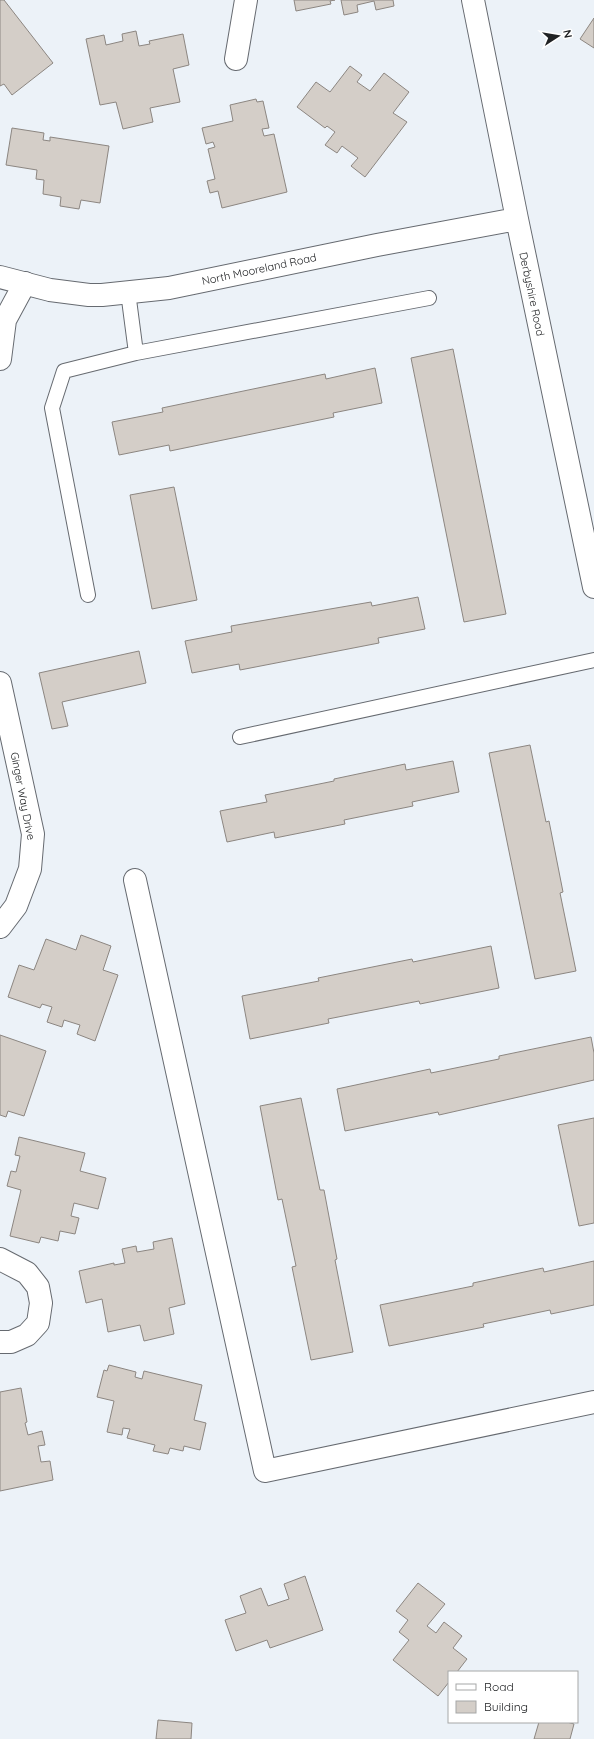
<svg xmlns="http://www.w3.org/2000/svg" width="594" height="1739" viewBox="0 0 594 1739" font-family="Quicksand,sans-serif">
  <style>
    .building { fill: #d4cec8; stroke: #8c8681 }
    .lines { fill: none; stroke-linecap: round; stroke-linejoin: round }
    .service-casing { stroke: #666a70; stroke-width: 16 }
    .minor-casing { stroke: #666a70; stroke-width: 24 }
    .tertiary-casing { stroke: #666a70; stroke-width: 24 }
    .service { stroke: #fff; stroke-width: 14 }
    .minor { stroke: #fff; stroke-width: 22 }
    .tertiary { stroke: #fff; stroke-width: 22 }
    .labels { text-anchor: middle; dominant-baseline: central; stroke-width: 3.5; stroke-linejoin: round; paint-order: stroke }
    .street-label { font-size: 11px; fill: #202224; stroke: #fff }
  </style>
  <rect width="100%" height="100%" fill="#ecf2f8"/>
  <path class="building" d="M0,0H4L53,63L12,95L4,84L0,86Z
    M294,0H335L330,1L331,4L296,11Z
    M341,0H393L394,6L376,10L374,1L357,5L358,12L344,15Z
    M594,18V48L580,39Z
    M136,31L139,46L150,44L149,41L183,34L189,65L173,69L180,102L150,108L153,122L123,129L116,102L100,105L86,39L104,35L106,45L123,41L122,34Z
    M350,66L362,75L357,82L370,91L384,73L409,92L393,113L407,122L365,177L351,166L358,158L342,146L337,153L325,145L335,132L327,126L325,128L297,107L316,82L330,92Z
    M256,99L257,102L263,101L269,128L262,129L264,136L274,134L287,192L222,208L218,191L210,193L207,181L215,179L208,149L215,147L213,142L206,144L202,128L233,121L230,105Z
    M12,128L44,133L43,140L50,141V137L109,146L100,203L81,200L79,209L60,206L61,197L43,194L44,180L36,179L37,170L6,165Z
    M453,349L506,614L464,622L411,358Z
    M375,368L382,403L333,413L334,417L170,451L169,445L119,455L112,422L163,412L162,408L325,374L326,379Z
    M174,487L197,600L152,609L130,495Z
    M418,597L425,629L378,638L379,643L240,670L239,664L192,673L185,641L232,632L231,626L371,602L372,606Z
    M139,651L146,683L62,702L68,726L52,729L39,673Z
    M530,745L546,822L549,821L563,892L560,893L576,971L535,979L489,753Z
    M453,761L459,792L412,802L413,806L344,820L345,824L275,838L274,832L227,842L220,811L267,802L265,795L334,781V779L405,764L406,770Z
    M81,935L111,946L103,970L118,975L95,1041L77,1034L80,1025L64,1020L62,1027L47,1022L52,1007L42,1004L40,1008L8,997L19,965L34,970L46,939L76,950Z
    M491,946L499,988L420,1004L419,1001L328,1019L329,1023L250,1039L242,996L319,981L318,978L412,959L413,962Z
    M0,1035L46,1051L24,1116L8,1111L6,1117L0,1115Z
    M591,1037L594,1053V1080L439,1115L438,1112L345,1131L337,1089L430,1069L431,1073L499,1059V1056Z
    M301,1098L320,1190H324L337,1259L335,1260L353,1352L311,1360L292,1267L296,1266L282,1199L278,1200L260,1106Z
    M594,1118V1223L579,1226L558,1125Z
    M19,1137L85,1153L80,1171L106,1178L98,1209L74,1203L71,1216L79,1218L75,1234L60,1231L58,1241L41,1237L39,1243L10,1236L21,1190L7,1186L11,1171L16,1172L20,1156L15,1155Z
    M172,1238L185,1304L169,1308L174,1334L144,1341L140,1325L108,1332L102,1299L86,1303L79,1271L114,1263V1265L125,1263L122,1249L136,1246L137,1252L154,1249L153,1242Z
    M594,1261V1305L551,1314L550,1310L483,1324L484,1327L389,1346L380,1305L473,1286V1283L543,1268L544,1272Z
    M109,1365L136,1372L135,1377L142,1379L144,1371L202,1385L194,1420L206,1423L200,1450L184,1446L183,1451L170,1448L168,1454L153,1451L155,1445L127,1438L130,1429L123,1428L122,1435L107,1432L114,1401L97,1397L104,1370L107,1371Z
    M21,1388L27,1422L25,1423L28,1435L42,1431L45,1445L38,1446L41,1462L50,1461L53,1480L0,1491V1392Z
    M305,1576L323,1630L270,1648L267,1640L236,1651L225,1620L246,1613L240,1596L261,1588L268,1606L289,1599L284,1584Z
    M418,1583L445,1604L427,1626L436,1633L444,1622L462,1636L453,1648L467,1659L457,1672H449V1682L438,1696L393,1660L409,1640L399,1632L408,1620L396,1611Z
    M158,1720L192,1723L191,1739H156Z
    M539,1722H567L574,1724L570,1739H534Z"/>
  <g class="lines">
    <defs>
      <path id="service" d="M128,292L136,353L429,298
        M88,595L52,408L64,371L136,353
        M240,737L594,660"/>
      <path id="minor" d="M236,59L246,0
        M0,359L5,320L25,283
        M0,683L33,834L30,869L16,906L0,927
        M135,880L265,1471L594,1402
        M0,1259L27,1273L38,1287L41,1303L38,1323L27,1335L11,1342H0"/>
      <path id="tertiary" d="M473,0L517,219L594,587
        M0,277L50,290L89,295H102L169,288L377,245L517,219"/>
    </defs>
    <use href="#service" class="service-casing"/>
    <use href="#minor" class="minor-casing"/>
    <use href="#tertiary" class="tertiary-casing"/>
    <use href="#service" class="service"/>
    <use href="#minor" class="minor"/>
    <use href="#tertiary" class="tertiary"/>
  </g>
  <g class="labels">
    <g class="street-label">
      <text transform="translate(259 269) rotate(-12)">North Mooreland Road</text>
      <text transform="translate(532 294) rotate(78)">Derbyshire Road</text>
      <text transform="translate(23 796) rotate(79)">Ginger Way Drive</text>
    </g>
  </g>
  <rect x="448" y="1671" width="130" height="52" fill="#ffffff" stroke="#a6a7a7"/>
  <rect x="456" y="1684" width="20" height="6" fill="#ffffff" stroke="#a6a7a7"/>
  <text x="484" y="1691" font-size="12" fill="#202224">Road</text>
  <rect x="456" y="1701" width="20" height="12" fill="#d4cec8" stroke="#a6a7a7"/>
  <text x="484" y="1711" font-size="12" fill="#202224">Building</text>
  <g transform="translate(558 36) rotate(78)" stroke="#ffffff" stroke-width="3" paint-order="stroke">
  <path d="M0-3L7 15L0 10L-7 15Z" fill="#202224"/>
  <text y="-6" font-size="11" font-weight="bold" text-anchor="middle" fill="#202224">N</text>
  </g>
</svg>
